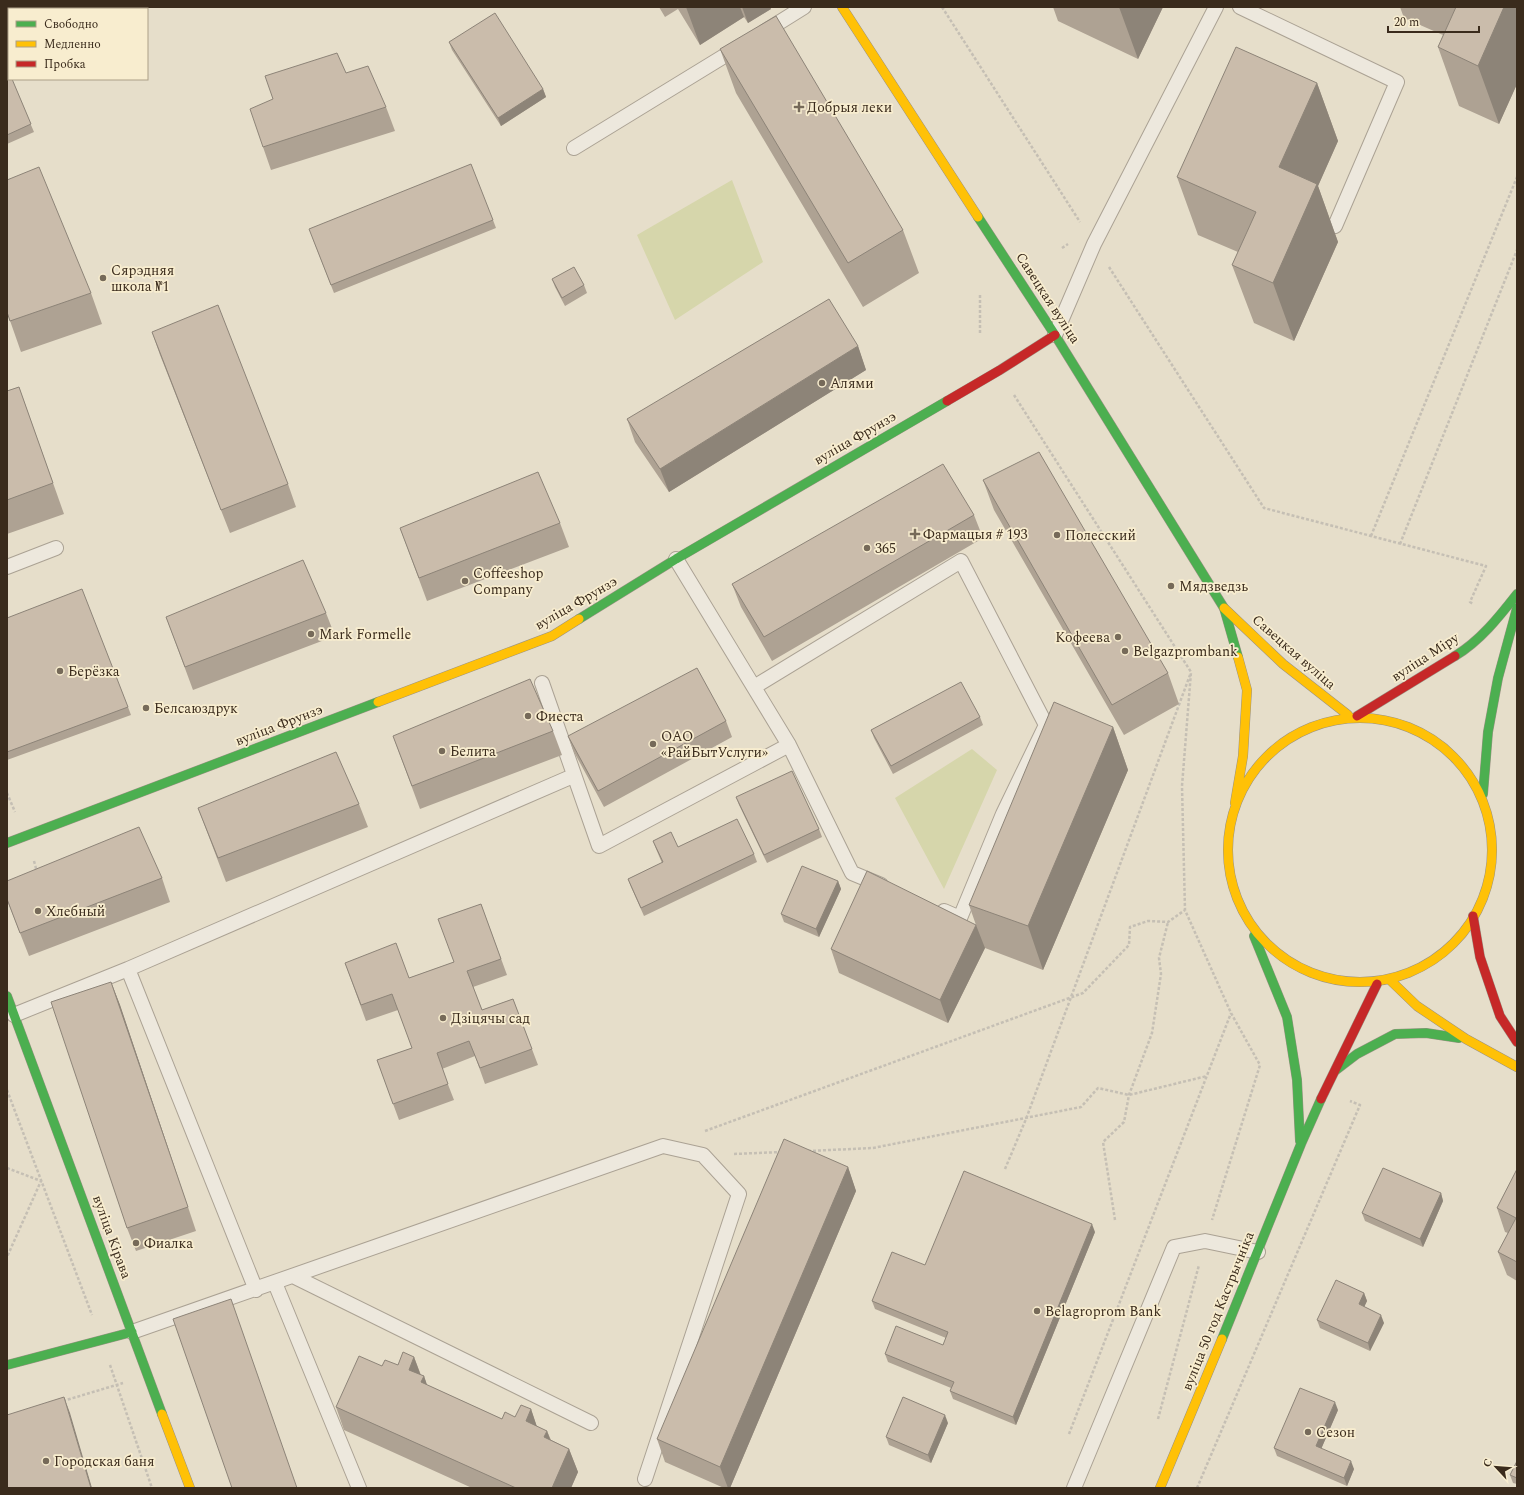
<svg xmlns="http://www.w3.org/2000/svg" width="1524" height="1495" viewBox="0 0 1524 1495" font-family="Spectral,serif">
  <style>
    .green { fill: #d6d6ab }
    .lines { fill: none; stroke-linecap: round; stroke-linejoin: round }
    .lane-casing { stroke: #aba294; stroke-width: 16 }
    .fast-casing { stroke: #9a9284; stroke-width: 10 }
    .slow-casing { stroke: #9a9284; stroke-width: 10 }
    .jam-casing { stroke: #9a9284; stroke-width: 10 }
    .path { stroke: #c5bfb4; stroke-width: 2.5; stroke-dasharray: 3 2; stroke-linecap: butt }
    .lane { stroke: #ede8dd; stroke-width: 14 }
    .fast { stroke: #4caf50; stroke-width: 9 }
    .slow { stroke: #ffc107; stroke-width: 9 }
    .jam { stroke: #c62828; stroke-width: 9 }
    .wall { fill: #aea293 }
    .shaded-wall { fill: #8d8478 }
    .building { fill: #cabcab; stroke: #8d8478 }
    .poi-dot { fill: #766a59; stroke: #f8edcf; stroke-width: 1.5 }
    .labels { text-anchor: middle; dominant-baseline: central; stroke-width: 3.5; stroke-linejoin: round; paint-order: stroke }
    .poi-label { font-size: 14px; fill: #3a2b1c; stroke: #f8edcf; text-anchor: start }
    .street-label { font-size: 14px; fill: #3a2b1c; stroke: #f8edcf }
  </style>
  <rect width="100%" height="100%" fill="#e6deca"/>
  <path class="green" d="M732,180L763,262L675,320L637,235Z
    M972,749L997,770L944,889L895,798Z"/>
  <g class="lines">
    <defs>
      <path id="lane" d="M1240,7L1397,82L1335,226
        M764,32L804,7
        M574,148L739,47
        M1055,335L1094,244L1216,7
        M676,559L789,745L852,873L881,885
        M7,567L56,548
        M542,683L599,846L789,745
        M754,687L961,561L1046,725L1003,814L960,918L944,911
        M128,969L256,1290
        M14,1015L128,969L573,776
        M293,1276L591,1423
        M275,1283L359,1488
        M132,1332L663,1146L703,1155L739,1194L645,1479
        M1074,1488L1174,1247L1205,1241L1258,1252"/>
      <path id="fast" d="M978,217L1055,335L1224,608L1238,657
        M579,619L676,559L947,401
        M1455,656C1480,641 1499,617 1517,594
        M1483,794L1488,732L1498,678L1517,608
        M7,843L378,702
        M1254,936L1287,1017L1297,1080L1300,1141
        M7,996L162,1414
        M1336,1070L1357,1054L1395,1034L1426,1033L1459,1038
        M1222,1339L1301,1144L1321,1099
        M7,1365L132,1332"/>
      <path id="slow" d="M842,7L978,217
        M1224,608L1283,664L1348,715
        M378,702L552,636L579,619
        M1228 850a132 132 0 1 1 264 0a132 132 0 1 1-264 0Z
        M1235,803L1243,756L1247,690L1238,657
        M1390,980L1417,1006L1466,1039L1517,1067
        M162,1414L190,1488
        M1160,1488L1222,1339"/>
      <path id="jam" d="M947,401L1000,370L1055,335
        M1357,716L1455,656
        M1473,916L1480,957L1500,1016L1517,1042
        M1321,1099L1377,984"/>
    </defs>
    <use href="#lane" class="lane-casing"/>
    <use href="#fast" class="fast-casing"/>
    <use href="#slow" class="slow-casing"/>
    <use href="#jam" class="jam-casing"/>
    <path class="path" d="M942,7L1080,222
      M1062,248L1068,244
      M1109,267L1264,508L1486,566L1470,602L1473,604
      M980,295V335
      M1014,395L1191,672L1182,786L1185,910L1231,1013L1260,1065L1212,1220
      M1371,536L1517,177
      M1400,544L1517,250
      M7,793L15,812
      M34,861L37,872
      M7,1090L92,1315
      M705,1131L1083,993L1129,945L1130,927L1148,921L1168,922L1185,910
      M808,1151L873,1148L1081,1107L1098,1088L1129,1095L1207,1076
      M734,1154L781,1152
      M7,1168L41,1181L7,1257
      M1005,1169L1026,1119L1190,675
      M1115,1220L1103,1142L1124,1122L1129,1095L1152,1033L1161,974L1159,958L1168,922
      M110,1365L152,1488
      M63,1401L123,1383
      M1158,1419L1199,1265
      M1069,1434L1231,1013
      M1197,1488L1360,1105L1350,1101"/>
    <use href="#lane" class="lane"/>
    <use href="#fast" class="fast"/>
    <use href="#slow" class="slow"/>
    <use href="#jam" class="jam"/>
  </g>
  <path class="wall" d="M659,7H770L771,9L748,23L744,17L700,45L678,9L665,17Z
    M1053,7H1163L1138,59L1058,21Z
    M1400,7H1517V84L1499,124L1459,106L1438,47L1443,35L1404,18Z
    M449,42L543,89L546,97L501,126L452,50Z
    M720,49L903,230L919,273L863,307L736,93Z
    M7,69L34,132L7,144Z
    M346,73L386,107L395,131L271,170L263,147L273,99Z
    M1317,83L1338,141L1318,186L1338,242L1294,341L1254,323L1232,265L1238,252L1198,235L1177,177Z
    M493,220L496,228L334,293L312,237Z
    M552,279L584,285L587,293L565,306L555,287Z
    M91,293L102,324L21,352L7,312Z
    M152,332L288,484L296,507L230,533L160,355Z
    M858,346L866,370L669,492L635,442L627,419Z
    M19,387L64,514L7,534V391Z
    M983,480L1168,673L1179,704L1124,735L994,510Z
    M974,515L983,538L772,661L741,607L732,584Z
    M560,523L569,547L427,601L400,528Z
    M326,613L335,636L193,690L166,617Z
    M7,618L128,707L131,715L7,760Z
    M980,717L983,725L893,774L874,738L871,730Z
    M726,721L732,737L604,807L574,752L568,736Z
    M1113,727L1128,770L1043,970L985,948L948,1023L839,973L831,949L976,925L969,905Z
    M553,731L562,755L420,809L393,736Z
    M736,797L819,829L822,837L767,863L739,805Z
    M359,804L368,827L226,882L198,808Z
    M653,841L678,847L754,854L757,862L644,916L631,887L628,879L662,863L656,849Z
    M162,878L170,902L29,956L7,900V881Z
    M838,881L841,889L819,937L784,922L781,914Z
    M481,904L507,975L473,987L482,1010L513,999L538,1065L485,1084L475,1056L442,1069L454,1100L399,1120L377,1060L412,1048L398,1010L366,1021L345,963L409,978L454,962Z
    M111,982L120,1005L196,1231L136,1251L127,1228Z
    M848,1167L856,1191L730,1488H724L665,1462L657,1439Z
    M1517,1169V1281L1507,1275L1498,1252L1508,1233L1505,1232L1497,1208Z
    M1441,1193L1443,1201L1423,1247L1365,1221L1362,1213Z
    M1095,1232L1016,1425L953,1399L950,1391L951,1388L888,1362L885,1354L943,1345L946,1338L875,1309L872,1301Z
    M1364,1293L1367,1301L1364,1306L1384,1323L1370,1351L1320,1328L1317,1320Z
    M414,1357L421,1375L424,1376L427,1385L502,1419L515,1417L531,1409L537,1427L547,1431L551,1440L569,1449L578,1472L571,1488H472L344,1430L336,1407L382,1366L398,1365Z
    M1338,1410L1321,1449L1354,1469L1347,1486L1277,1456L1274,1448Z
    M948,1423L931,1463L889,1445L886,1437Z
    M1517,1461V1484L1513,1483L1510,1475Z"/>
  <path class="shaded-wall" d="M686,7H740L744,17L700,45Z
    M742,7H770L771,9L748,23Z
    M1119,7H1163L1138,59Z
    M1504,7H1517V84L1499,124L1478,66Z
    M1317,83L1338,141L1318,186L1338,242L1294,341L1273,283L1279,167Z
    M543,89L546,97L501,126L498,118Z
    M858,346L866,370L669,492L660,469Z
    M1113,727L1128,770L1043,970L1028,926Z
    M838,881L841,889L819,937L816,929Z
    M976,925L985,948L948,1023L940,1000Z
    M111,982L120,1005L196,1231L188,1207Z
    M848,1167L856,1191L730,1488H728L720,1467Z
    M1441,1193L1443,1201L1423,1247L1420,1239Z
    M1092,1224L1095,1232L1016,1425L1013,1417Z
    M1364,1293L1367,1301L1362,1312L1359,1304Z
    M1381,1315L1384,1323L1370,1351L1368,1343Z
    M414,1357L422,1379L424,1376L432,1400L409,1370Z
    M64,1397L70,1413L92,1488H91Z
    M1335,1402L1338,1410L1319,1454L1316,1446Z
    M531,1409L539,1433L526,1421Z
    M945,1415L948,1423L931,1463L928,1455Z
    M547,1431L556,1455L544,1437Z
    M569,1449L578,1472L571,1488H552Z
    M1351,1461L1354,1469L1347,1486L1344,1478Z"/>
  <path class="building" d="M1456,7H1504L1478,66L1438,47Z
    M495,13L543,89L498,118L449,42Z
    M776,16L903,230L848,263L720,49Z
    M1236,47L1317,83L1279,167L1317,184L1273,283L1232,265L1256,212L1177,177Z
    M337,53L346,73L368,66L386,107L263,147L250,109L273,99L265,76Z
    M7,69L9,73V79H12L31,124L7,135Z
    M471,164L493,220L331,285L309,229Z
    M39,167L91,293L10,321L7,312V180Z
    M574,267L584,285L562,298L552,279Z
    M829,299L858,346L660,469L627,419Z
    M218,305L288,484L221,510L152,332Z
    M19,387L53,483L7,500V391Z
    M1039,452L1168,673L1112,705L983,480Z
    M943,464L974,515L764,637L732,584Z
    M538,472L560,523L419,578L400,528Z
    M303,560L326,613L185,667L166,617Z
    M82,589L128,707L7,752V618Z
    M697,668L726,721L598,791L568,736Z
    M530,679L553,731L412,786L393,736Z
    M961,682L980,717L891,766L871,730Z
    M1054,702L1113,727L1028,926L969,905Z
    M336,752L359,804L218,858L198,808Z
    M792,771L819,829L764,855L736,797Z
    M737,819L754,854L641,908L628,879L663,862L653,841L671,832L678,847Z
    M139,827L162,878L20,933L7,899V881Z
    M802,866L838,881L816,929L781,914Z
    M867,871L976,925L940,1000L831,949Z
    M481,904L501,959L467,971L482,1010L513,999L532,1049L480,1068L469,1041L437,1053L448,1084L393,1104L377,1060L412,1048L392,994L361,1005L345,963L396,943L409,978L454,962L438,919Z
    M111,982L188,1207L127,1228L51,1002Z
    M784,1139L848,1167L720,1467L657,1439Z
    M1383,1168L1441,1193L1420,1239L1362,1213Z
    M1517,1169V1262L1498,1252L1516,1218L1497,1208Z
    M964,1171L1092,1224L1013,1417L950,1391L954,1382L885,1354L896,1326L943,1345L948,1332L872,1301L892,1252L925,1265Z
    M1336,1280L1364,1293L1359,1304L1381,1315L1368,1343L1317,1320Z
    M231,1299L297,1488H232L173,1319Z
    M403,1352L414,1357L409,1370L424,1376L421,1382L502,1419L505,1412L515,1417L521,1405L531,1409L526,1421L547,1431L544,1437L569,1449L552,1488H516L336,1407L359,1356L382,1366L385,1360L398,1365Z
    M1300,1388L1335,1402L1316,1446L1351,1461L1344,1478L1274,1448Z
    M64,1397L91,1488H7V1415Z
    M903,1397L945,1415L928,1455L886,1437Z
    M1517,1461V1478L1510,1475Z"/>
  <g class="poi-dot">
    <path d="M797 101h4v4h4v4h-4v4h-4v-4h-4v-4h4z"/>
    <circle cx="103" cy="278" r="4"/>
    <circle cx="822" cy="383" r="4"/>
    <path d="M913 528h4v4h4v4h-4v4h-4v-4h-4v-4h4z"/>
    <circle cx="1057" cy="535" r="4"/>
    <circle cx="867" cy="548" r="4"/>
    <circle cx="465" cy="581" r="4"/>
    <circle cx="1171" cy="586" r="4"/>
    <circle cx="311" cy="634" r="4"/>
    <circle cx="1118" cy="637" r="4"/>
    <circle cx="1125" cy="651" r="4"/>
    <circle cx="60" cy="671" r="4"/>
    <circle cx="146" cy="708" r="4"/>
    <circle cx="528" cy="716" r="4"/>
    <circle cx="653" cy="744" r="4"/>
    <circle cx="442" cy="751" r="4"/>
    <circle cx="38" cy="911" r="4"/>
    <circle cx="443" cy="1018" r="4"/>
    <circle cx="136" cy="1243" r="4"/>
    <circle cx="1037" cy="1311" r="4"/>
    <circle cx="1308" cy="1432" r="4"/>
    <circle cx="46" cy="1461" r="4"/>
  </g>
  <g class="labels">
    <g class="poi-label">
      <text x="807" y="107">Добрыя леки</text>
      <text x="111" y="270">Сярэдняя<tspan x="111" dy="16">школа №1</tspan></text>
      <text x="830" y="383">Алями</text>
      <text x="923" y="534">Фармацыя # 193</text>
      <text x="1065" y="535">Полесский</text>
      <text x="875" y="548">365</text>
      <text x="473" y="573">Coffeeshop<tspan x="473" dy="16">Company</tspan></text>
      <text x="1179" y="586">Мядзведзь</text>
      <text x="319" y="634">Mark Formelle</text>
      <text x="1110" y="637" text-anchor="end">Кофеева</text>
      <text x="1133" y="651">Belgazprombank</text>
      <text x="68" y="671">Берёзка</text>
      <text x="154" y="708">Белсаюздрук</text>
      <text x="536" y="716">Фиеста</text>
      <text x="661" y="736">ОАО<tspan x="661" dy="16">«РайБытУслуги»</tspan></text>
      <text x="450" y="751">Белита</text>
      <text x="46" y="911">Хлебный</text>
      <text x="451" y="1018">Дзіцячы сад</text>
      <text x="144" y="1243">Фиалка</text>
      <text x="1045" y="1311">Belagroprom Bank</text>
      <text x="1316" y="1432">Сезон</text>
      <text x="54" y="1461">Городская баня</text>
    </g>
    <g class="street-label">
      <text transform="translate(1048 298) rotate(57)">Савецкая вуліца</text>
      <text transform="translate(855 438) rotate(-30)">вуліца Фрунзэ</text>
      <text transform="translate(576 603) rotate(-30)">вуліца Фрунзэ</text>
      <text transform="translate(1294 652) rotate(41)">Савецкая вуліца</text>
      <text transform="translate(1425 657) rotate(-33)">вуліца Міру</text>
      <text transform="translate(279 725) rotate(-21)">вуліца Фрунзэ</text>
      <text transform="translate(112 1237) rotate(70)">вуліца Кірава</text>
      <text transform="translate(1218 1311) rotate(-68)">вуліца 50 год Кастрычніка</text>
    </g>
  </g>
  <rect width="1524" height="1495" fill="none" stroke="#3a2b1c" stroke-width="16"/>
  <rect x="8" y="8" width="140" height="72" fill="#f8edcf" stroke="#ac9f87"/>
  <rect x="16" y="21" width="20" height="6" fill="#4caf50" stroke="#ac9f87"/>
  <text x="44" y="28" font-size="12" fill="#3a2b1c">Свободно</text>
  <rect x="16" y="41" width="20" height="6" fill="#ffc107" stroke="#ac9f87"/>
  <text x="44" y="48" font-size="12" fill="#3a2b1c">Медленно</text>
  <rect x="16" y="61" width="20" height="6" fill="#c62828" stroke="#ac9f87"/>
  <text x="44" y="68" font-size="12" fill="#3a2b1c">Пробка</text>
  <g transform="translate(1496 1467) rotate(296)" stroke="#f8edcf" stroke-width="3" paint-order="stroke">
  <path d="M0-3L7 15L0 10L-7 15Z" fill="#3a2b1c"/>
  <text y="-6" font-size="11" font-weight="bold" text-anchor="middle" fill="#3a2b1c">С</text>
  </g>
  <path d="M1388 26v6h91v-6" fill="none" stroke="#3a2b1c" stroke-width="2"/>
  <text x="1394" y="26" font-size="12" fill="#3a2b1c" stroke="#f8edcf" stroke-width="3" paint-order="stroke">20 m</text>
</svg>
